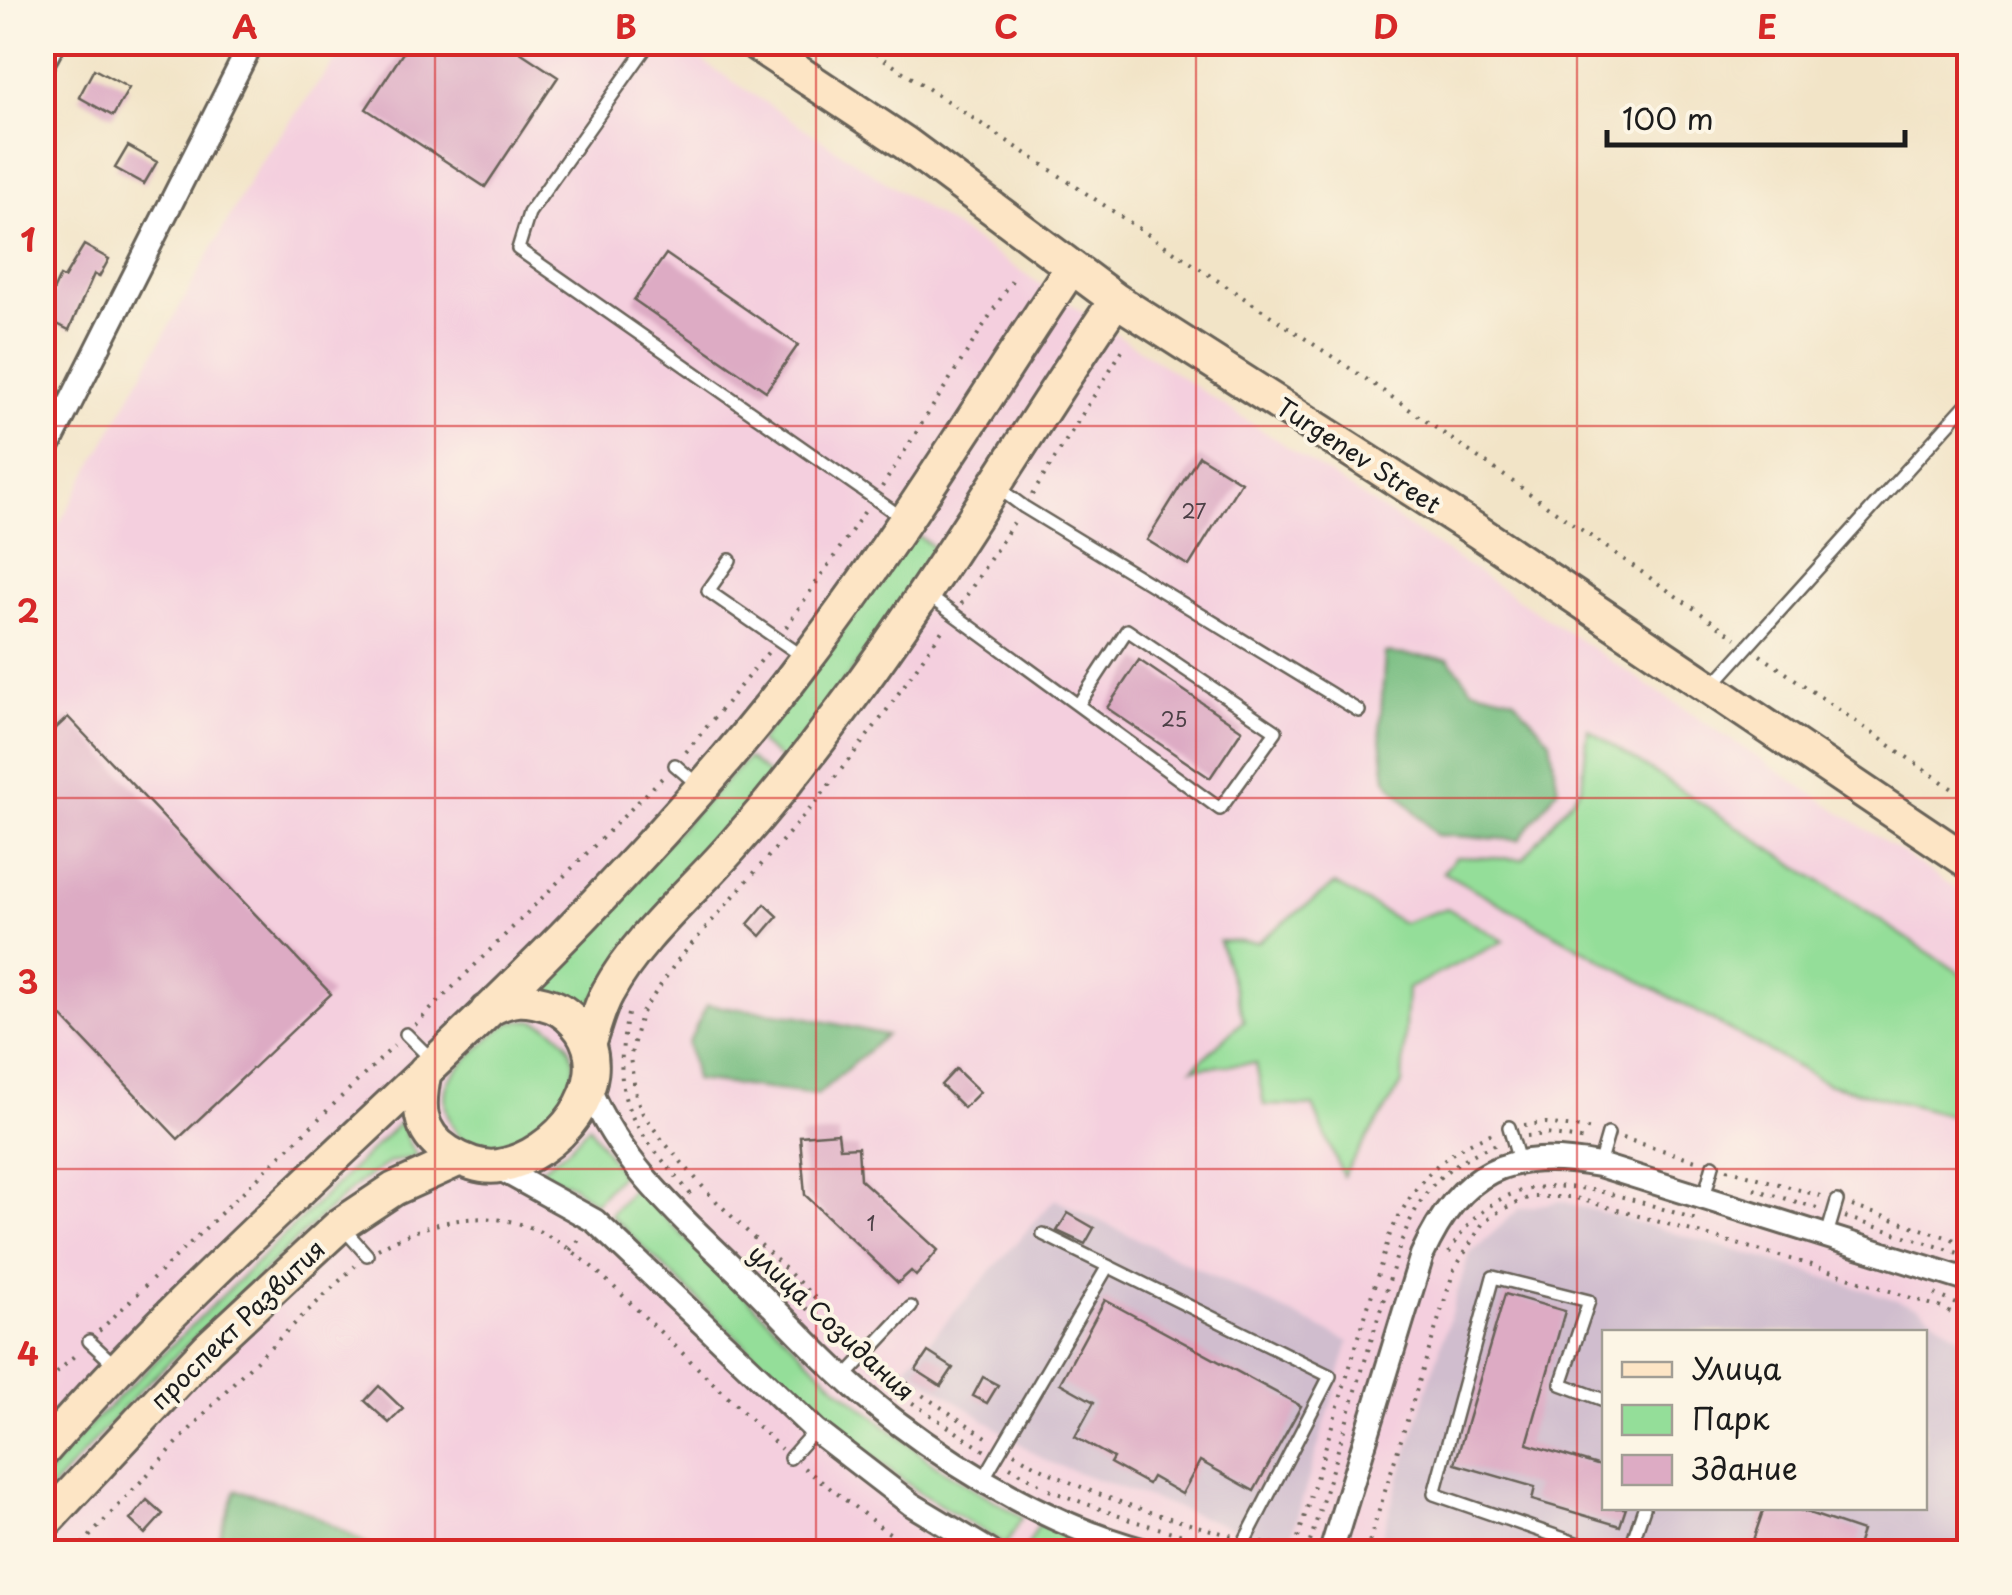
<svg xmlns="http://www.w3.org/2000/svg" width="2012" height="1595" viewBox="0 0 2012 1595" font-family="'Playpen Sans',sans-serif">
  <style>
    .built { fill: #f4cfde; fill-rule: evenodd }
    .industrial { fill: #d0bdce; fill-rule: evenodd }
    .green { fill: #94de99; stroke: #587d5a; stroke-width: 2.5 }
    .forest { fill: #77bd81; stroke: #4a6c4e; stroke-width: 2.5 }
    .building { fill: #ddabc4 }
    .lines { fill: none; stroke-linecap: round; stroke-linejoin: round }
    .lane-casing { stroke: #676258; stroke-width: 16 }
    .street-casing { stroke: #676258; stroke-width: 28 }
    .secondary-casing { stroke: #676258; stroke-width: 38 }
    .path { stroke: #676258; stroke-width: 4; stroke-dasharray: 2.5 8; stroke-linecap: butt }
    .lane { stroke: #fff; stroke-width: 11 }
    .street { stroke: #fff; stroke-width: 22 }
    .secondary { stroke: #fde5c5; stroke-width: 32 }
    .grid { fill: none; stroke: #d62828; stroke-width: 2.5; stroke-opacity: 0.55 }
    .labels { text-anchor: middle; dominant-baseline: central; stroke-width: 8; stroke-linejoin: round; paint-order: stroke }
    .number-label { font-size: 20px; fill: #4c4046 }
    .street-label { font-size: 25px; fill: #1c1c1c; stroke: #fcf5e5 }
    .neatline { fill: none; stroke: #d62828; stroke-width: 4 }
    .grid-label { font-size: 32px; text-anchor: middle; font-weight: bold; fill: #d62828 }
  </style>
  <rect width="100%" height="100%" fill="#fcf5e5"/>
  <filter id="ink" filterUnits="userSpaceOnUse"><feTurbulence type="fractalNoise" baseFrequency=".01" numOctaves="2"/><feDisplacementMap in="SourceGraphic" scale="20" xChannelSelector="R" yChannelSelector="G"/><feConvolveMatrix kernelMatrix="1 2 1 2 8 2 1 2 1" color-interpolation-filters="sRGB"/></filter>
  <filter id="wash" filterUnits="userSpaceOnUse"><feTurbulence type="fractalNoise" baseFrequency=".0048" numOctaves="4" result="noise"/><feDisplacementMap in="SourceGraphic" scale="40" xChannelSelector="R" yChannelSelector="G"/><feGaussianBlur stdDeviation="2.25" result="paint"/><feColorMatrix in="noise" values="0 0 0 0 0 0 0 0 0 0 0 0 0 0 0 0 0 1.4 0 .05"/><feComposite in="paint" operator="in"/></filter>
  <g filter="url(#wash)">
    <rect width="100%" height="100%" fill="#f2e4c7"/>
    <path class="built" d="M348,43H675L1969,897V1552H43V553L259,164ZM1604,1332H1924V1508H1604Z"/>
    <path class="industrial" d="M1055,1199L1349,1342L1291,1538L1249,1534L1046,1461L906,1367Z
      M1561,1201L1769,1260L1919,1307L1969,1344L1970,1524L1961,1552H1480L1379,1545L1469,1255L1519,1209ZM1604,1332H1924V1508H1604Z"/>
    <path class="green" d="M920,537L933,547L936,556L785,763L759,742L908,540Z
      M1588,729L1969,979V1120L1826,1083L1443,872L1456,857L1523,859L1582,786Z
      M748,758L774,779L584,1011L529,985Z
      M1335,884L1403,923L1447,908L1504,941L1407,989L1402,1084L1343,1176L1313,1106L1264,1105L1256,1063L1193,1068L1244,1020L1219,941L1258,942Z
      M532,1020C635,1052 522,1181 467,1143C450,1131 439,1100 449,1081C456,1068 496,1030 510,1023C517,1020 524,1020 532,1020Z
      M401,1121L408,1142L417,1156L388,1163L357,1184L315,1222L142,1388L43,1498V1479L86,1429Z
      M589,1126L621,1174L595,1203L571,1185L537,1171L567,1150Z
      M634,1187L836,1386L935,1465L1022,1517L1006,1545L917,1491L811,1409L610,1215Z
      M1039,1524L1108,1552H1024Z"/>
    <path class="forest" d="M1385,653L1449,659L1472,688L1513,698L1550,740L1558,789L1519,840L1436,835L1386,779L1380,729Z
      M707,1005L800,1016L886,1035L817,1095L695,1080L688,1043Z
      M236,1490L296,1506L382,1552H214Z"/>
    <g id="blocks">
      <path class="building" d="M410,42H505L558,77L485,187L366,109Z
        M94,69L129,88L113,116L79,97Z
        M128,146L157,162L144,184L115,168Z
        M84,245L109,259L99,277L94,274L69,330L57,324L42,353V316L60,276L64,278Z
        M666,254L798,345L766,391L634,300Z
        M1199,456L1241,482L1189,566L1147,540Z
        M1139,660L1242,730L1210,778L1107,708Z
        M68,717L331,994L178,1139L42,996V741Z
        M765,904L778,916L761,936L748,924Z
        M956,1069L980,1092L964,1108L941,1085Z
        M838,1133L840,1148L858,1147L860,1179L938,1250L916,1276L911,1271L898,1283L805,1195L800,1136Z
        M1068,1213L1094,1228L1085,1244L1057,1231Z
        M1505,1294L1565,1311L1527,1444L1604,1467V1508H1626L1620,1526L1532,1500L1535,1487L1455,1464Z
        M1105,1300L1301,1406L1254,1491L1200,1461L1182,1494L1152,1477L1148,1484L1110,1463L1113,1458L1075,1437L1094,1402L1060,1383Z
        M928,1352L953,1368L941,1386L916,1370Z
        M983,1377L998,1385L987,1403L973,1396Z
        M379,1386L403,1409L389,1423L365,1401Z
        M147,1500L163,1514L145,1534L130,1520Z
        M1764,1508H1794L1862,1531L1855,1552H1749Z"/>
    </g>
  </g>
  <g filter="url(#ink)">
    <use href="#blocks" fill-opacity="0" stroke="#676258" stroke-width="2.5"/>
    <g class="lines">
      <defs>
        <path id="lane" d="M650,42L529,213L518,249L904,519
          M997,487L1024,507L1359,711
          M730,560L708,591L805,658
          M926,594L1220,809L1276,731L1127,630L1078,705
          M1713,685L1970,400
          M675,765L698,785
          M406,1034L431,1059
          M1509,1127L1519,1161
          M1599,1165L1608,1134
          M1704,1197L1713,1165
          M343,1228L367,1255
          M1043,1234L1330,1376L1239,1552
          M1827,1235L1837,1201
          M89,1341L115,1365
          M844,1378L911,1307
          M790,1458L815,1430
          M984,1478L1108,1266
          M1602,1552L1434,1494L1493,1277L1589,1301L1561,1384L1604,1400
          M1629,1552L1644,1508"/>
        <path id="street" d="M42,64L54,42
          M42,459L252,42
          M589,1088C620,1164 683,1219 741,1275C791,1324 838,1378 895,1421C969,1477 1059,1529 1149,1552
          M497,1167L595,1221L815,1430L911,1504L991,1552
          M1331,1552L1422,1255C1461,1170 1508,1148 1599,1165L1970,1281"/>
        <path id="secondary" d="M753,42L905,143L1116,300L1477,531L1970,863
          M589,1042C595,1026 599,1007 608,992C639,935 694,891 736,842C773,800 808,756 841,711C940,579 1023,436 1116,300
          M425,1071C418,1104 416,1131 448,1152C462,1161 482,1169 499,1166C556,1157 617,1084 581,1030C573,1019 565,1011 552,1006C524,997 512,997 487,1011
          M42,1452C216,1252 428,1082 609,889C678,816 745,741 805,661C901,535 984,399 1071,268
          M42,1525L208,1348L340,1225L394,1189L460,1159"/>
      </defs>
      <use href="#lane" class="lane-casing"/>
      <use href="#street" class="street-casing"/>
      <use href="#secondary" class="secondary-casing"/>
      <path class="path" d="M858,42L1366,379L1736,638
        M882,487L1016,274
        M1032,495L1125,346
        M961,604L1016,519
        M786,627L865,511
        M1760,655L1970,801
        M686,752L769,651
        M628,1014C608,1110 635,1125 692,1196
        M415,1025L666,774
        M1524,1125L1546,1123L1594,1130
        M1527,1136L1546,1134L1587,1140
        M1622,1138L1699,1161
        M1727,1169L1824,1197
        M1754,1189L1817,1208
        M1852,1206L1970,1245
        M1845,1217L1965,1255
        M378,1249C419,1226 469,1210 517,1223C570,1238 611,1285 650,1322C694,1364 738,1407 781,1449
        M570,1250L579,1240
        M1449,1253C1509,1146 1610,1194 1702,1221
        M1935,1294L1970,1310
        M806,1308L850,1349
        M99,1331L394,1046
        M860,1342L710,1195L663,1141L643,1114L636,1096L630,1058L641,1014L677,961L816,802L882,717L944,628
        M882,1362L919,1393L988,1438
        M872,1369L911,1402L985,1451
        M42,1388L78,1352
        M1014,1453C1082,1494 1156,1515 1233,1536
        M1010,1467L1041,1485
        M804,1468L883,1529L920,1552
        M1049,1490L1130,1520L1225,1547
        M1261,1542L1311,1550
        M1295,1548L1390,1234C1416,1180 1439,1154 1495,1132
        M75,1552L237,1379L355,1266
        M1307,1552L1401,1242C1423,1187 1443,1165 1499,1143
        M1366,1552L1454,1270L1483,1223L1501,1210L1530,1197H1572L1811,1265L1942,1308L1970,1324
        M1969,1552H1970"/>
      <use href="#lane" class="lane"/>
      <use href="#street" class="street"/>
      <use href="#secondary" class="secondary"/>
    </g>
  </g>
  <path class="grid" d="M435,42V1552M816,42V1552M1196,42V1552M1577,42V1552M42,426H1970M42,798H1970M42,1169H1970"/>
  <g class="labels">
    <g class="number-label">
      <text x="1194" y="511">27</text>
      <text x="1174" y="719">25</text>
      <text x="871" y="1223">1</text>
    </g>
    <g class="street-label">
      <text transform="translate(1359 455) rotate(33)">Turgenev Street</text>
      <text transform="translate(832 1322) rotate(43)">улица Созидания</text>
      <text transform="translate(237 1324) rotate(-44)">проспект Развития</text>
    </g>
  </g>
  <rect width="2012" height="1595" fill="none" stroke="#fcf5e5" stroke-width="110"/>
  <rect x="1602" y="1330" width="325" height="180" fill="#fcf5e5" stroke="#a29e95" stroke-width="2.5"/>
  <rect x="1622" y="1362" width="50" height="15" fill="#fde5c5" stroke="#a29e95" stroke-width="2.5"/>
  <text x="1692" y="1380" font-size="30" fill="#1c1c1c">Улица</text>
  <rect x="1622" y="1405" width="50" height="30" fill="#94de99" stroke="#a29e95" stroke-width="2.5"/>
  <text x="1692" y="1430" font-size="30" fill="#1c1c1c">Парк</text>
  <rect x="1622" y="1455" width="50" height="30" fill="#ddabc4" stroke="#a29e95" stroke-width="2.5"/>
  <text x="1692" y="1480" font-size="30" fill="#1c1c1c">Здание</text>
  <path d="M1607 130v15h298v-15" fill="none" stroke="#1c1c1c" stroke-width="5"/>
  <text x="1622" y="130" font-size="30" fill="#1c1c1c" stroke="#fcf5e5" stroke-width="8" paint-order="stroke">100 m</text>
  <rect x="55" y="55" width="1902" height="1485" class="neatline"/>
  <g class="grid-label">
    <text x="245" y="39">A</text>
    <text x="626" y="39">B</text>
    <text x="1006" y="39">C</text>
    <text x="1386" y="39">D</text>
    <text x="1767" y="39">E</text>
    <text x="28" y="252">1</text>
    <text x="28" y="623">2</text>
    <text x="28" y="994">3</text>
    <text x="28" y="1366">4</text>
  </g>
</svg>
